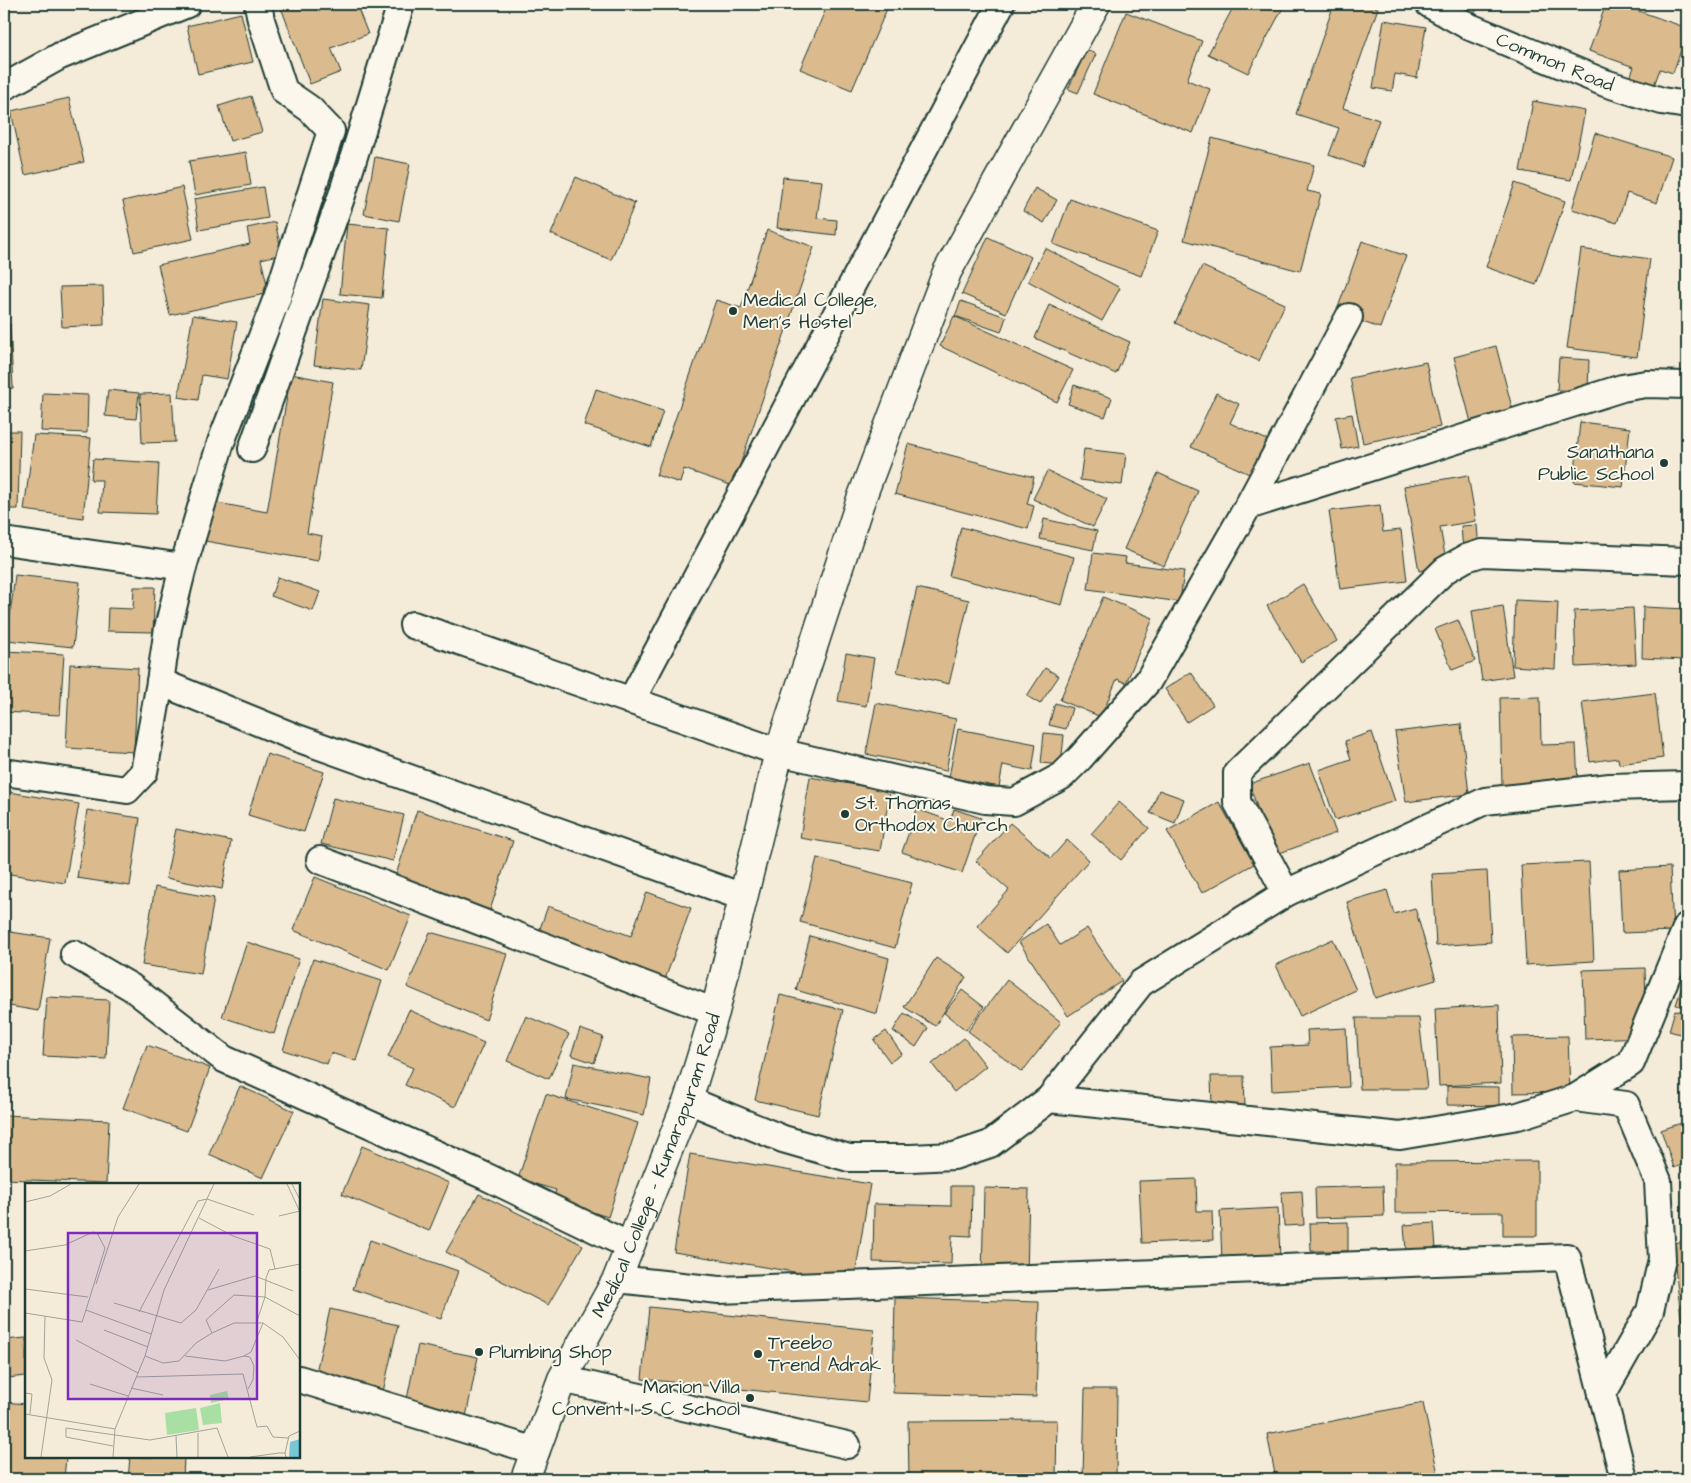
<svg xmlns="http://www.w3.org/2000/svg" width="1691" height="1483" viewBox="0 0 1691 1483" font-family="'Architects Daughter',sans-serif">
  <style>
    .building { fill: #dbba8e; stroke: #1f3d34 }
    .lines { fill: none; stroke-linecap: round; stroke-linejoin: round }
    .street-casing { stroke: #1f3d34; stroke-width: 30 }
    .secondary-casing { stroke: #1f3d34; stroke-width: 31 }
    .street { stroke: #fbf7ec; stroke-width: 26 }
    .secondary { stroke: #fbf7ec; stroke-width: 28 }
    .poi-dot { fill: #1f3d34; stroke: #fbf7ec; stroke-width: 2 }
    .labels { text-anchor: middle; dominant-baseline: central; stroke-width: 4; stroke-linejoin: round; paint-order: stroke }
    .street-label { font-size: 19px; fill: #1f3d34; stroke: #fbf7ec }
    .poi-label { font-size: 19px; fill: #1f3d34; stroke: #fbf7ec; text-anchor: start }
    .inset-road { fill: none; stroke: #9fa597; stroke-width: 1 }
    .view { fill: #7b2cbf; fill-opacity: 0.15; stroke: #7b2cbf; stroke-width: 2.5 }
    .inset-edge { fill: none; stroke: #1f3d34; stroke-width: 2.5 }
  </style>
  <rect width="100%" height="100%" fill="#f5ebd9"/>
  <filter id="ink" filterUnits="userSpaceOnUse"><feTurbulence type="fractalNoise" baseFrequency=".02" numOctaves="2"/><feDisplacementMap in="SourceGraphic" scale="10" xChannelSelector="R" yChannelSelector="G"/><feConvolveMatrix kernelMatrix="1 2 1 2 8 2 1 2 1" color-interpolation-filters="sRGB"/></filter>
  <g filter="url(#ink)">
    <path class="building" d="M283,4H356L368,34L331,48L341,72L310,84L280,5Z
      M828,4H889L852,90L800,69Z
      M1235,4H1285L1248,73L1208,54Z
      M1334,4H1366L1378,8L1343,108L1379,120L1362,167L1329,155L1339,128L1296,114Z
      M1454,4H1480L1473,16Z
      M1606,4H1619L1687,28V33L1673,73L1660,69L1653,88L1629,80L1634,67L1589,51Z
      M1126,12L1202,41L1187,80L1210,89L1193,133L1093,94Z
      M241,13L253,62L198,74L187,26Z
      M1384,20L1426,27L1417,78L1395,74L1392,91L1373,88Z
      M1087,50L1096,54L1078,93L1068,89Z
      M251,96L262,132L230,141L219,106Z
      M69,98L84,162L25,175L11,111Z
      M1533,101L1585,111L1571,180L1520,171Z
      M1595,133L1672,157L1657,203L1627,193L1617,223L1572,209Z
      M1212,138L1314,165L1307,191L1321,194L1300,271L1184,240Z
      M246,152L251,185L195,195L189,161Z
      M375,157L410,164L399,221L364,214Z
      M576,177L635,203L611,260L551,234Z
      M783,177L822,181L817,218L837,220L836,235L777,228Z
      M1515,183L1565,201L1536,285L1486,267Z
      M182,187L193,239L134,252L123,201Z
      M263,187L268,218L199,230L194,199Z
      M1035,188L1057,200L1044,223L1023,211Z
      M1070,199L1158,231L1141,276L1053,244Z
      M275,222L282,254L261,259L269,293L170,315L158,265L250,244L247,228Z
      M347,224L389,228L382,298L340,294Z
      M767,230L814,247L733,486L684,469L680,483L656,475L716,300L741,308Z
      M988,237L1031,257L1006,313L962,294Z
      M1362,241L1406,256L1380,328L1336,313Z
      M1045,248L1120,288L1102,321L1028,281Z
      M1581,249L1650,259L1637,357L1567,348Z
      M1202,266L1285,304L1259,361L1175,323Z
      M103,286L104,325L62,327L60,287Z
      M323,299L370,305L361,370L314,365Z
      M961,301L1006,317L1001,332L955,316Z
      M1049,305L1130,342L1116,374L1035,338Z
      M193,315L237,322L227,379L202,375L198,400L178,397Z
      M954,316L1073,370L1057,402L940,346Z
      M4,324H10L13,388L4,389Z
      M1496,346L1515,419L1473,430L1454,357Z
      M1559,358L1589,360L1588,391L1557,390Z
      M1426,362L1440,427L1363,443L1350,378Z
      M291,374L333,382L307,533L322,536L318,561L205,541L212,502L267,512Z
      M1074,385L1112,398L1105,417L1068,404Z
      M596,389L663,411L651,447L584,425Z
      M108,390L139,393L136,419L105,416Z
      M43,393L88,395L87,433L41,431Z
      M172,393L175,442L142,443L140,394Z
      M1216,393L1239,404L1230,423L1276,444L1260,479L1191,447Z
      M1352,414L1358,446L1342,449L1336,417Z
      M1580,422L1630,428L1623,487L1574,482Z
      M4,431H20L18,509H4Z
      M34,435L91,438L83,518L24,510Z
      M908,444L1034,477L1027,504L1034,506L1028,529L895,494Z
      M1084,449L1126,454L1122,485L1080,480Z
      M93,459L159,463L156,514L100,512L102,480H91Z
      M1047,471L1107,499L1093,527L1033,499Z
      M1158,473L1198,491L1164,566L1124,549Z
      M1468,475L1476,521L1440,527L1447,566L1419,571L1404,486Z
      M1380,505L1383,532L1401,530L1407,581L1340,589L1329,511Z
      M1044,519L1097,531L1093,550L1040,539Z
      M1477,525L1479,550L1463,551L1461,526Z
      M961,527L1074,557L1062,605L949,576Z
      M1093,553L1126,557L1125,563L1184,571L1180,602L1088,589Z
      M15,575L80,582L73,647L7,640Z
      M278,577L320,592L313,611L271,596Z
      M1303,584L1337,641L1301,662L1267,606Z
      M134,587H155L153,632L107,631L108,608L133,609Z
      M917,588L969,600L949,684L897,672Z
      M1103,597L1153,618L1126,683L1117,679L1101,717L1060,700Z
      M1515,600L1558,602L1555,669L1513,666Z
      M1503,606L1513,676L1482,681L1472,611Z
      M1643,607L1687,609L1685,660L1642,658Z
      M1633,608L1636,664L1576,667L1574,611Z
      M1458,620L1475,661L1452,670L1435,629Z
      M5,651L64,654L60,715L4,712Z
      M846,653L874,658L866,706L838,701Z
      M70,664L138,668L134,752L66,748Z
      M1045,668L1059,676L1040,704L1027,696Z
      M1191,672L1213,705L1187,722L1165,689Z
      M1655,693L1663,758L1619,764L1618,758L1590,762L1582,702Z
      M1540,697L1541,745L1576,744L1578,783L1502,785L1500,698Z
      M876,703L956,719L946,771L866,754Z
      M1055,703L1072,708L1066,729L1049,725Z
      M1461,724L1469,794L1406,802L1395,732Z
      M958,729L1036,744L1032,771L1003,765L999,787L949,777Z
      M1372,732L1395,801L1335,820L1319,770L1351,759L1345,741Z
      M1044,733L1064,735L1061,765L1041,763Z
      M267,754L324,772L304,832L248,815Z
      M1310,763L1336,833L1274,855L1249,784Z
      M810,777L890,791L880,851L800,838Z
      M1159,790L1184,799L1175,823L1150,813Z
      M4,791L79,804L65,883L4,873Z
      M333,798L404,815L393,861L321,844Z
      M1119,802L1149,828L1121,860L1091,834Z
      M1219,802L1254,864L1202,893L1167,831Z
      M917,809L950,821L954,809L981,818L962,873L902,852Z
      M87,810L140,818L130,886L77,878Z
      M417,810L513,841L490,910L395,878Z
      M1010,823L1051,858L1067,840L1089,860L1007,953L977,926L1009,890L976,861Z
      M176,829L231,841L222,889L166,878Z
      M817,858L912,883L895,948L800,922Z
      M1589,862L1594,961L1526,965L1521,865Z
      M1670,867L1673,931L1622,933L1619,870Z
      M1487,871L1491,942L1436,946L1432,874Z
      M315,877L411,916L389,970L293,930Z
      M155,887L214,898L201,974L142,965Z
      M1387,890L1394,914L1415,908L1436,980L1375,998L1347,902Z
      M647,892L691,908L664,982L537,937L548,906L631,936Z
      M1046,924L1060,945L1087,928L1122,981L1068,1016L1019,942Z
      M4,931L50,938L38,1011L4,1005Z
      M430,932L507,954L486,1020L407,987Z
      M810,936L889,958L877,1014L796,990Z
      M1333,939L1356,990L1300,1016L1276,965Z
      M247,942L299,959L274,1034L222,1017Z
      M936,958L966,977L935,1026L904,1007Z
      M313,959L382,981L356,1061L331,1053L327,1064L283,1050Z
      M1645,968L1647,1037L1585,1039L1583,970Z
      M1687,970V1008L1676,1005Z
      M1007,980L1061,1022L1022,1072L968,1031Z
      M962,990L984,1007L966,1030L944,1013Z
      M780,995L843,1010L818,1115L755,1100Z
      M47,997L109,1000L106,1059L43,1056Z
      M1499,1005L1501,1083L1439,1086L1435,1009Z
      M409,1010L484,1043L455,1107L405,1085L413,1068L388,1057Z
      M1675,1010L1687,1013V1036L1669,1031Z
      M904,1013L928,1028L916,1047L893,1031Z
      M526,1016L569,1034L549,1079L507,1061Z
      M1356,1018H1419L1427,1089H1360Z
      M1346,1028L1349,1087L1272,1091L1270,1047L1308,1045L1307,1030Z
      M580,1029L603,1037L594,1063L571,1055Z
      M886,1031L902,1054L890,1062L874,1040Z
      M1568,1036L1570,1092L1513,1093L1512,1037Z
      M964,1038L986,1066L954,1092L932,1064Z
      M147,1045L210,1068L187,1131L123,1108Z
      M574,1063L651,1079L644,1115L566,1099Z
      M1211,1076H1244L1245,1106L1212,1107Z
      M240,1086L294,1111L263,1178L209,1154Z
      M1447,1086L1499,1087V1106L1447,1105Z
      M546,1094L638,1123L608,1217L553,1200L556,1190L518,1179Z
      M4,1115L109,1120L106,1183L4,1179Z
      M1687,1121V1163L1674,1168L1661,1130Z
      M362,1146L449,1183L429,1231L342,1194Z
      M690,1154L870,1184L854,1282L674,1252Z
      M1537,1161V1236H1503V1212L1395,1213V1162Z
      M1196,1179L1197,1211H1212L1213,1240L1142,1243L1139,1181Z
      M951,1186H972L971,1236L952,1235L951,1264L873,1262L874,1204L951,1206Z
      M1383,1186L1384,1216L1316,1218L1315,1188Z
      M984,1188L1029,1189L1027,1278L982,1277Z
      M1302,1191L1304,1225L1284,1226L1282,1192Z
      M479,1194L583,1245L548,1305L446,1252Z
      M1278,1208L1280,1258L1222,1261L1220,1211Z
      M1348,1222V1251H1311L1310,1223Z
      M1434,1223L1436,1249L1406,1251L1404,1225Z
      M370,1240L458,1271L441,1319L353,1289Z
      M1687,1241V1332H1683L1672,1243Z
      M895,1298L1039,1302L1036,1397L893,1393Z
      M649,1307L874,1330L867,1402L642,1379Z
      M330,1309L398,1325L383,1392L315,1377Z
      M26,1338V1376L7,1378L4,1340Z
      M418,1345L478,1357L466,1417L406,1404Z
      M1085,1389H1117L1116,1479H1083Z
      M4,1402L26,1404V1457H66L64,1479H4Z
      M1423,1403L1439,1479H1276L1267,1434Z
      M1057,1420L1056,1479H909L908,1421Z
      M130,1457H184L183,1479H128Z
      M263,1476L280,1479H262Z"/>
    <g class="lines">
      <defs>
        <g id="street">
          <path id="s1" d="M1429,4L1470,27L1605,83L1662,101L1687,105"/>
          <path d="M4,87L60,56L187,4"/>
          <path d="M252,449L342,195L401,4"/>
          <path d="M1248,506L1622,388L1646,384L1687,385"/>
          <path d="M4,541L183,567"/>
          <path d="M413,625L779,752L985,800L1014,802L1062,776L1080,758L1148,681L1248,506L1349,317"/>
          <path d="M160,682L168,628L183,567L221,442L277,298L331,131L310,109L284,91L261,20L258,4"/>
          <path d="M631,701L1001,4"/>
          <path d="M4,772L127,790L144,772L160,682L297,738L743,897"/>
          <path d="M320,860L715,1012"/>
          <path d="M1286,893L1485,801L1610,787L1687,785"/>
          <path d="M74,954L131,987L224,1059L485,1176L630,1246"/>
          <path d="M1575,1098L1626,1105L1658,1181L1662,1259L1650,1311L1602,1395"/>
          <path d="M1049,1099L1400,1136L1518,1116L1575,1098L1631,1063L1687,926"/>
          <path d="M688,1100L783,1139L849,1158H911L954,1156L990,1144L1049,1099L1141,983L1286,893L1237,802V773L1445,570L1466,558L1482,553L1687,561"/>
          <path d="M617,1279L719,1290L1567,1257L1624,1479"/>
          <path d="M299,1379L536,1451"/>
          <path d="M562,1379L847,1445"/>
        </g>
        <g id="secondary">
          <path id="s2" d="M525,1479L562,1379L617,1279L688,1100L715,1012L779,752L860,502L947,272L1096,4"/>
        </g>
      </defs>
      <use href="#street" class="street-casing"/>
      <use href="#secondary" class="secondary-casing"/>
      <use href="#street" class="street"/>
      <use href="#secondary" class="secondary"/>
    </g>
  </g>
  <g class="poi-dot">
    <circle cx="733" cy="311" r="5"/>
    <circle cx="1664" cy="463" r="5"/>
    <circle cx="845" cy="814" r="5"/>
    <circle cx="479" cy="1352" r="5"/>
    <circle cx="758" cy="1354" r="5"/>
    <circle cx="750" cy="1398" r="5"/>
  </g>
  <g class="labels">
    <g class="street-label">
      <text stroke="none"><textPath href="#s1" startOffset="139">Common Road</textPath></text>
      <text stroke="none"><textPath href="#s2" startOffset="341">Medical College - Kumarapuram Road</textPath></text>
    </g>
    <g class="poi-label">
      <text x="743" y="300">Medical College,<tspan x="743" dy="22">Men's Hostel</tspan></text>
      <text x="1654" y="452" text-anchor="end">Sanathana<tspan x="1654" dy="22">Public School</tspan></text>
      <text x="855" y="803">St. Thomas<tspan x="855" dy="22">Orthodox Church</tspan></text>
      <text x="768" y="1343">Treebo<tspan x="768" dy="22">Trend Adrak</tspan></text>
      <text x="489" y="1352">Plumbing Shop</text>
      <text x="740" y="1387" text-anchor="end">Marion Villa<tspan x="740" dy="22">Convent I S C School</tspan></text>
    </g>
  </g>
  <g transform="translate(25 1183)">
    <rect width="275" height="275" fill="#f5ebd9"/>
    <path d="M202,208L204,216L186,220L185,212ZM195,220L197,240L178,242L175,225ZM171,225L174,247L142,252L140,230Z" fill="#a8dfa2"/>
    <path d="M275,256V274H264L265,259Z" fill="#78c7d6"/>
    <path class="inset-road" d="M262,1L275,29M267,1L275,17M0,19L25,13L46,1M254,33L275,28M174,35L208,53L245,66L250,86L244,87L241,95L240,114L232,138M0,68L40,62L68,49L72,50L80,65L61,127M250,86L275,81M71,101L93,34L114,1M0,106L63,114M183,107L230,93L268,108M89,120L156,140L171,127L194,86M114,129L173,18L182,16L229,32M0,130L57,139L61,127L126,151M79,147L123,164M187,150L209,140H238L258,154L275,177M51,157L113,190M120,173L138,180L154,178L171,160L187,150L181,137L209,112L240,114L275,133M160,173L200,178L219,173L226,169L238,140M219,173L225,174L229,183L228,197L223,206M112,194L218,191L232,244L242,243L248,254L263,255M65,201L103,213M106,205L138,212M0,210L7,211L5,231M0,231L90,246M151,253L152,274M88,263L41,254V245L125,257L192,245L203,274M260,270L264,253L275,248M16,274L27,197L19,175L20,133M88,274L90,246L120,173L139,107L189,1M173,274V250M225,274L254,270H260L261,274"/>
    <path class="view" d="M43,50H232V216H43Z"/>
    <rect width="275" height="275" class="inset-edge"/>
  </g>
  <rect width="1691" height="1483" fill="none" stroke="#fbf7ec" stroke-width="20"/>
  <rect x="10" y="10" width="1671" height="1463" fill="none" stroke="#1f3d34" stroke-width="2" filter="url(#ink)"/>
</svg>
